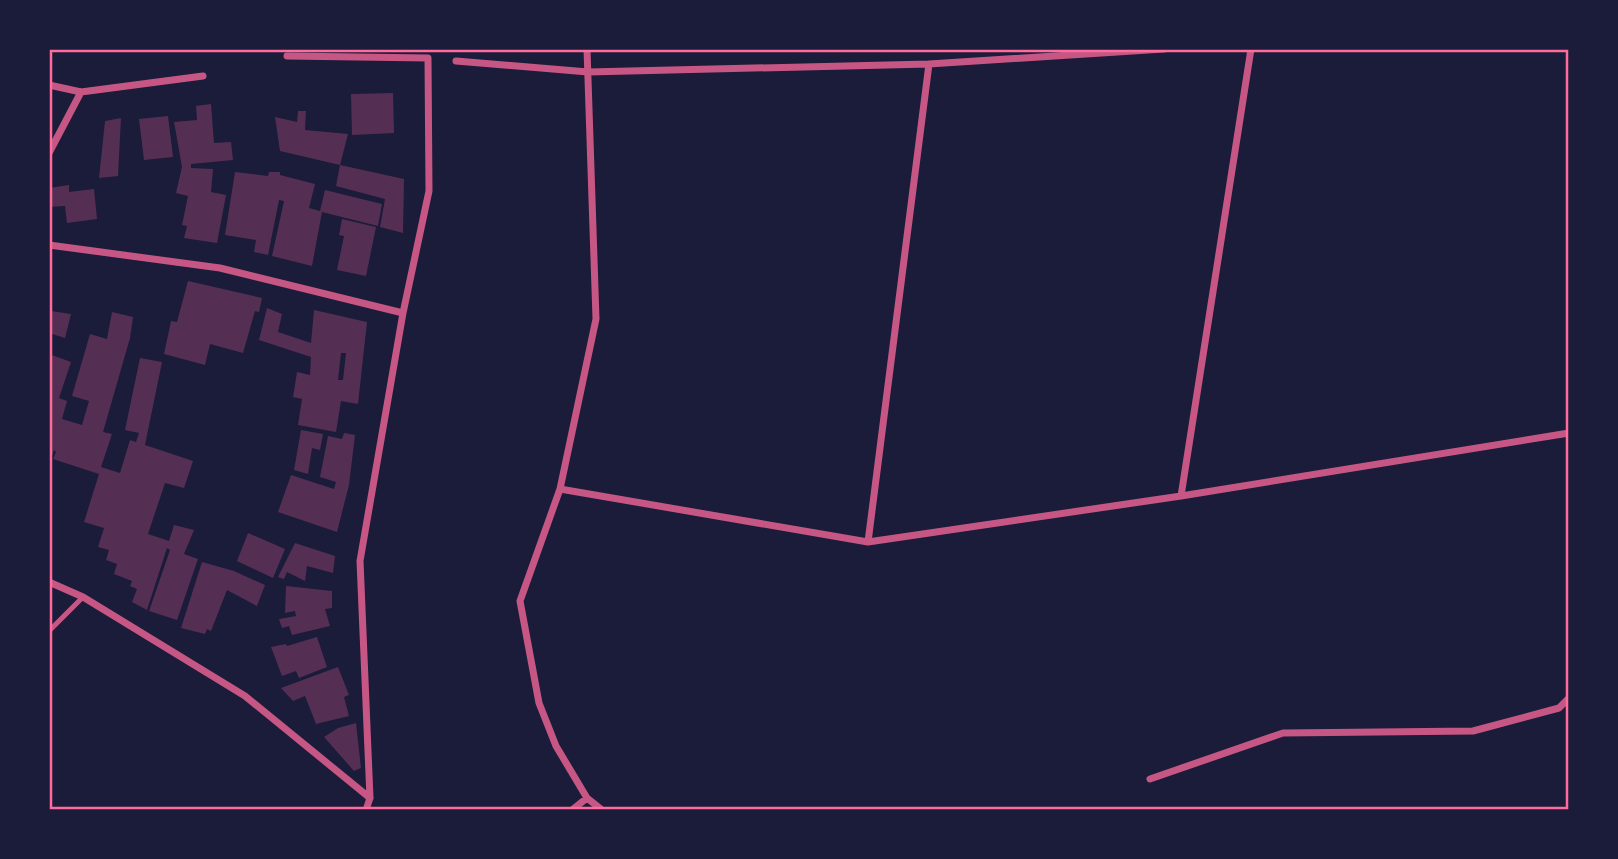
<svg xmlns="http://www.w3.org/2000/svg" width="1618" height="859" viewBox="0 0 1618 859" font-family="'Sofia Sans Condensed',sans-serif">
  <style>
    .building { fill: #542f53; fill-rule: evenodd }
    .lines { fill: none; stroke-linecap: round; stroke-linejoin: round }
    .service { stroke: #c65784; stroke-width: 5 }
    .minor { stroke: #c65784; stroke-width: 7 }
    .neatline { fill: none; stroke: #ff6b9d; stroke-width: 2.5 }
  </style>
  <rect width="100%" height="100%" fill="#1b1b3a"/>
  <path class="building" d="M393,93L394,133L352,135L351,94Z
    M211,104L214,143L231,142L233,160L191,164V168L213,169L211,192L226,195L217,243L184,238L187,226L182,225L188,196L176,193L182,167L174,122L197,120L196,106Z
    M298,111H306L305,130L348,134L340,165L280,151L275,117L297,122Z
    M168,116L173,157L144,160L139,119Z
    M121,118L118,176L99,178L105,121Z
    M340,165L404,179L403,233L380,227L385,199L336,186Z
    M235,172L268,176L269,172H280V175L315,184L309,208L320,211L325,190L382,204L378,226L322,212L312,266L272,256L284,201L279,200L268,255L254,252L256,240L225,235Z
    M69,185V192L94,189L97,219L67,223L65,206L49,207V188Z
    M342,219L376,227L366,276L337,270L344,236L339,235Z
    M188,281L262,298L259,312L255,311L243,353L210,344L205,365L164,354L171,321L177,322Z
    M267,308L282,314L278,332L311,343L314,310L367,322L358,404L341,401L336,432L298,425L302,399L293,397L297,372L310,375L311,357L259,340ZM341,353H346L343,380H338Z
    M51,311L71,314L65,338L49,333Z
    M112,312L133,317L130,338L103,432L112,434L101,467L120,473L130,440L136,442L139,433L125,430L140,358L162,362L145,445L193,461L184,488L165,483L148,534L169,541L174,525L194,530L184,554L198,559L177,620L149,611L170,550L167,548L147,610L132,602L137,589L130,586L132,581L114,574L117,564L106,560L109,550L98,547L104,528L84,522L99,474L53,459L56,452L54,450L49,465V354L71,362L59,398L67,401L62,419L82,425L89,401L72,396L90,334L107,339Z
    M301,430L323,434L320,450L312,448L308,474L294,470Z
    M344,433L355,435L349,485L337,532L278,512L291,475L334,489L336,482L320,477L328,436L342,439Z
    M248,533L285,549L273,578L237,561Z
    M295,543L335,556L333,573L307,566L305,581L287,572L284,579L278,577Z
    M202,562L234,571L265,585L257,606L227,590L211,631L207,629L205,634L181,628Z
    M286,586L332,591V608L325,609L330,626L292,635L289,626L282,628L279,619L296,616L295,611L285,613Z
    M317,637L327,667L299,678L296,671L282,676L271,647L286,644L287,646Z
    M338,667L349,695L344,697L349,716L316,724L305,696L293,701L281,688Z
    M356,723L361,768L354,771L324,737L338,728Z"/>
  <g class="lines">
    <path class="service" d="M49,631L83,597"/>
    <path class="minor" d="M587,49L596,319L560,489L520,601L539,703L556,746L587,798L602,810
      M287,56L428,58L429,191L403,313L360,561L370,798L366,810
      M456,61L588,72L929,64L1164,49
      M49,85L81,92L203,76
      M49,153L81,92
      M49,245L220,268L403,313
      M560,489L868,542L1181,496L1569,433
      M1181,496L1251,49
      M868,542L929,64
      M49,582L83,597L245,696L370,798
      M1150,779L1283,733L1473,731L1559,708L1569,698
      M572,810L587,798"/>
  </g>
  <rect width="1618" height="859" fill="none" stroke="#1b1b3a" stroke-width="102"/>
  <rect x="51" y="51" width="1516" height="757" class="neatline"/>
</svg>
